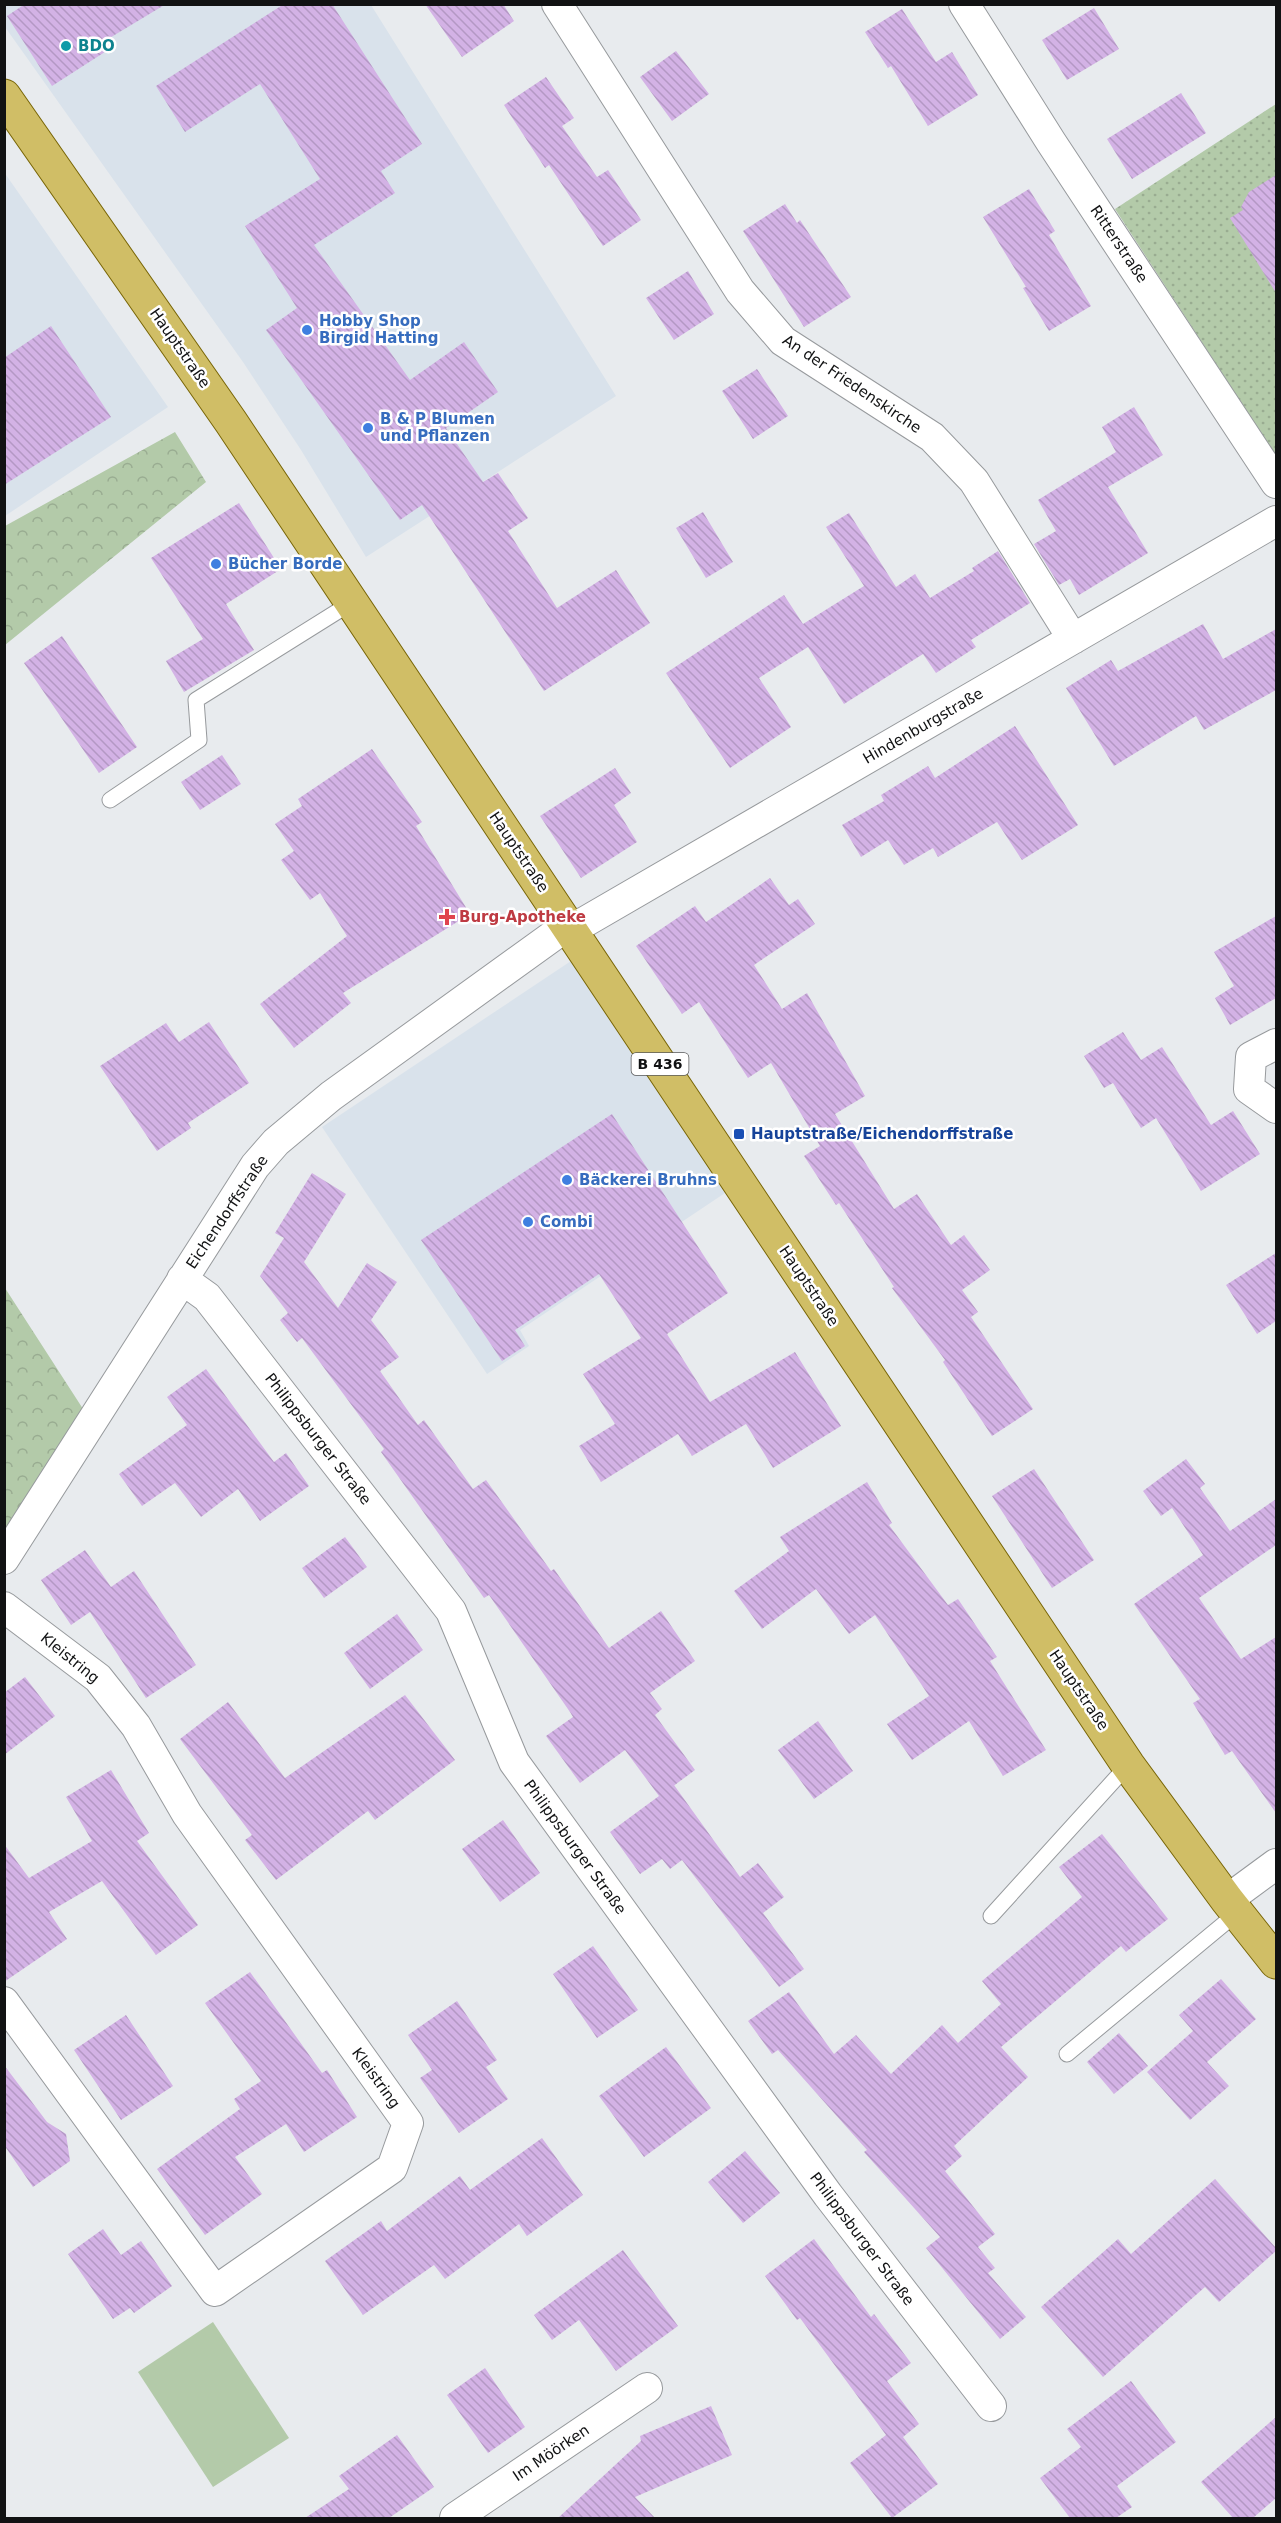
<svg xmlns="http://www.w3.org/2000/svg" width="1281" height="2523" viewBox="0 0 1281 2523" font-family="'DejaVu Sans',sans-serif">
  <style>
    .built { fill: #d9e2eb }
    .grass { fill: url(#grass-dots) }
    .forest { fill: url(#forest-crowns) }
    .park { fill: #b3caa9 }
    .building { fill: url(#building-back-hatch) }
    .lines { fill: none; stroke-linecap: round; stroke-linejoin: round }
    .lane-casing { stroke: #979a9d; stroke-width: 17 }
    .street-casing { stroke: #979a9d; stroke-width: 32 }
    .primary-casing { stroke: #796607; stroke-width: 35 }
    .lane { stroke: #fff; stroke-width: 15 }
    .street { stroke: #fff; stroke-width: 30 }
    .primary { stroke: #d0be66; stroke-width: 33 }
    .culture-dot { fill: #0f9aa8; stroke: #fff; stroke-width: 2 }
    .shop-dot { fill: #3f7fe0; stroke: #fff; stroke-width: 2 }
    .health-dot { fill: #e0444e; stroke: #fff; stroke-width: 2 }
    .transit-dot { fill: #1a4fb4; stroke: #fff; stroke-width: 2 }
    .labels { text-anchor: middle; dominant-baseline: central; stroke-width: 5; stroke-linejoin: round; paint-order: stroke }
    .shield { fill: #fff; stroke: #58595a; stroke-width: 1.5 }
    .shield-label { font-size: 14px; font-weight: bold; fill: #111213 }
    .culture-label { font-size: 15px; font-weight: bold; fill: #0d838f; stroke: #fff; text-anchor: start }
    .street-label { font-size: 15px; fill: #111213; stroke: #fff }
    .shop-label { font-size: 15px; font-weight: bold; fill: #366cbe; stroke: #fff; text-anchor: start }
    .health-label { font-size: 15px; font-weight: bold; fill: #be3a42; stroke: #fff; text-anchor: start }
    .transit-label { font-size: 15px; font-weight: bold; fill: #164399; stroke: #fff; text-anchor: start }
  </style>
  <defs>
    <pattern id="grass-dots" width="8" height="8" patternUnits="userSpaceOnUse" patternTransform="scale(1.5)"><rect width="8" height="8" fill="#b3caa9"/><path d="M2 2h.1M6 6h.1" fill="none" stroke="#99ac91" stroke-width="1.8" stroke-linecap="round"/></pattern>
    <pattern id="forest-crowns" width="20" height="18" patternUnits="userSpaceOnUse" patternTransform="scale(1.5)"><rect width="20" height="18" fill="#b3caa9"/><path d="M2 6a3 3 0 1 1 6 0M12 15a3 3 0 1 1 6 0" fill="none" stroke="#99ac91"/></pattern>
    <pattern id="building-back-hatch" width="6" height="6" patternUnits="userSpaceOnUse" patternTransform="scale(1.5)"><rect width="6" height="6" fill="#d3b2e5"/><path d="M-1 5l2 2M0 0l6 6M5-1l2 2" fill="none" stroke="#b498c4"/></pattern>
  </defs>
  <rect width="100%" height="100%" fill="#e8ebee"/>
  <path class="built" d="M4,5H371L616,396L366,557L301,450L243,362L5,27Z
    M4,172L168,407L5,516H4Z
    M574,959L728,1191L520,1330L529,1346L487,1374L322,1127Z"/>
  <path class="grass" d="M1276,104V456L1115,209Z"/>
  <path class="forest" d="M175,432L206,482L5,645V526Z
    M5,1288L85,1412L5,1534Z"/>
  <path class="park" d="M213,2322L289,2438L213,2487L138,2372Z"/>
  <path class="building" d="M25,4H166L103,42L108,50L52,86L7,16Z
    M284,4H332L422,144L381,171L395,193L314,245L410,380L464,342L498,392L446,428L483,482L498,473L528,518L508,531L557,608L616,570L650,623L544,691L422,505L400,520L266,330L297,308L245,226L320,179L260,84L185,132L156,86Z
    M425,4H503L514,21L462,57Z
    M1094,8L1119,49L1067,80L1042,40Z
    M902,9L936,62L952,52L978,95L928,126L891,66L888,68L865,32Z
    M676,51L709,94L672,121L640,77Z
    M546,77L574,118L562,126L597,177L608,170L641,220L603,246L549,165L545,168L504,105Z
    M1181,93L1206,133L1132,179L1107,139Z
    M1276,175V293L1230,218L1243,210L1241,207L1249,192Z
    M1029,189L1055,231L1049,235L1091,306L1049,331L1023,288L1026,287L983,217Z
    M785,204L797,223L800,220L851,297L804,327L743,231Z
    M688,271L714,314L674,340L646,298Z
    M51,326L111,417L4,485V358Z
    M757,369L788,416L753,439L722,391Z
    M1134,407L1163,455L1108,487L1148,553L1079,595L1070,579L1059,585L1034,544L1056,531L1038,500L1116,452L1102,427Z
    M239,503L281,569L226,604L254,650L184,692L166,661L203,639L151,558Z
    M703,512L733,562L706,578L676,528Z
    M849,513L896,587L915,574L930,598L974,571L972,568L998,551L1030,603L971,640L976,647L936,673L923,654L844,704L808,647L759,678L791,727L730,768L666,673L784,595L803,624L864,586L826,527Z
    M1203,624L1223,659L1276,629V690L1204,730L1196,716L1114,766L1066,688L1111,660L1118,671Z
    M62,636L137,747L99,773L24,663Z
    M1015,726L1078,825L1022,860L997,822L938,857L933,848L904,865L888,840L861,857L842,825L884,801L881,795L928,766L935,778Z
    M372,749L422,822L416,826L470,914L343,993L351,1003L294,1048L260,1004L347,936L320,893L310,900L281,860L294,851L275,824L302,806L298,799Z
    M222,755L241,784L200,810L181,782Z
    M615,768L631,793L614,805L637,842L581,878L540,816Z
    M770,878L789,905L798,899L815,924L754,965L782,1009L807,993L865,1096L835,1114L894,1209L917,1194L951,1245L964,1235L990,1270L962,1290L978,1312L971,1317L1033,1409L992,1436L943,1362L945,1360L892,1288L894,1287L839,1203L836,1205L804,1156L820,1146L771,1063L748,1078L699,1002L682,1014L636,946L695,906L706,922Z
    M1276,916V998L1230,1025L1215,998L1234,986L1214,952Z
    M209,1022L249,1083L188,1123L191,1128L157,1151L100,1066L166,1023L179,1042Z
    M1123,1032L1141,1060L1162,1047L1211,1125L1233,1111L1260,1154L1201,1191L1156,1118L1141,1128L1113,1083L1104,1088L1084,1056Z
    M612,1114L728,1293L667,1334L710,1402L795,1352L841,1426L773,1468L746,1424L692,1456L678,1434L601,1482L579,1446L615,1424L583,1374L641,1338L599,1274L515,1330L525,1346L502,1361L421,1240Z
    M312,1173L346,1194L304,1262L338,1308L367,1263L397,1282L371,1320L399,1357L380,1371L418,1425L424,1420L473,1489L486,1480L551,1571L554,1569L609,1648L661,1611L695,1661L650,1693L662,1709L655,1715L695,1770L664,1793L674,1785L740,1877L758,1863L784,1897L763,1913L804,1969L779,1987L682,1860L670,1869L662,1859L640,1874L610,1832L659,1796L625,1750L580,1783L546,1736L573,1717L570,1712L489,1595L484,1598L381,1452L384,1449L302,1338L297,1342L280,1320L288,1313L260,1276L284,1238L275,1233Z
    M1276,1253V1321L1257,1334L1226,1285Z
    M206,1369L274,1462L286,1453L309,1486L260,1521L238,1489L201,1517L175,1483L142,1506L119,1474L187,1425L167,1397Z
    M1186,1459L1205,1484L1200,1488L1230,1531L1276,1499V1545L1199,1598L1241,1659L1276,1637V1813L1232,1751L1225,1755L1193,1703L1200,1699L1134,1604L1203,1555L1172,1508L1161,1516L1143,1491Z
    M1034,1469L1094,1560L1052,1588L992,1496Z
    M867,1482L892,1523L889,1525L948,1605L958,1599L997,1657L990,1661L1046,1750L1003,1776L969,1721L912,1760L887,1724L929,1696L875,1615L849,1634L816,1589L762,1629L734,1591L789,1551L780,1537Z
    M345,1537L367,1567L324,1598L302,1568Z
    M85,1550L111,1587L134,1571L196,1665L146,1698L90,1612L71,1625L41,1580Z
    M397,1614L423,1650L370,1689L344,1653Z
    M25,1677L55,1716L4,1755V1693Z
    M405,1695L455,1760L375,1820L368,1811L276,1880L245,1840L252,1835L180,1739L228,1702L285,1778Z
    M818,1721L853,1771L814,1799L778,1750Z
    M111,1770L149,1833L137,1841L198,1925L156,1955L102,1881L49,1912L67,1939L4,1982V1844L29,1878L92,1841L66,1797Z
    M503,1820L540,1873L500,1902L462,1849Z
    M1102,1834L1168,1919L1126,1952L1121,1946L1001,2047L1028,2077L954,2146L962,2156L945,2171L995,2234L978,2247L995,2268L988,2273L1026,2317L1000,2339L926,2248L940,2237L864,2152L867,2150L778,2050L772,2054L748,2021L789,1992L834,2054L856,2035L891,2074L942,2025L958,2043L1001,2004L982,1981L1082,1897L1059,1867Z
    M593,1946L638,2010L597,2038L553,1974Z
    M250,1972L322,2073L327,2070L357,2117L304,2152L286,2124L235,2157L262,2194L205,2235L157,2169L240,2109L234,2099L261,2081L205,2003Z
    M1221,1979L1256,2019L1207,2062L1229,2086L1190,2120L1147,2072L1193,2031L1179,2015Z
    M457,2001L497,2060L486,2067L508,2099L459,2133L420,2078L432,2070L408,2035Z
    M126,2015L173,2086L121,2120L74,2050Z
    M1119,2033L1148,2066L1114,2094L1087,2062Z
    M666,2047L711,2108L644,2157L599,2096Z
    M4,2065L47,2122L66,2134L70,2161L33,2187L4,2145Z
    M542,2138L583,2195L527,2236L519,2224L445,2279L434,2265L363,2315L325,2261L381,2221L387,2231L460,2176L470,2190Z
    M745,2151L780,2193L743,2223L708,2182Z
    M1215,2179L1276,2248V2251L1219,2302L1205,2287L1103,2377L1041,2307L1118,2239L1131,2254Z
    M103,2229L121,2255L141,2241L172,2286L134,2313L130,2308L113,2319L68,2254Z
    M814,2239L871,2317L874,2314L911,2363L887,2381L919,2424L903,2437L938,2484L892,2518L850,2463L886,2435L800,2318L797,2320L765,2276Z
    M623,2250L678,2326L616,2371L579,2320L552,2340L534,2315Z
    M485,2368L525,2427L488,2453L447,2395Z
    M1131,2381L1176,2442L1117,2486L1132,2507L1116,2518H1070L1040,2478L1081,2447L1067,2429Z
    M711,2406L732,2455L635,2497L655,2518H558L641,2441L640,2436Z
    M1276,2417V2498L1253,2518H1233L1201,2482Z
    M397,2435L434,2487L389,2518H305L349,2489L339,2476Z"/>
  <g class="lines">
    <defs>
      <path id="lane" d="M110,800L199,740L196,700L351,603
        M991,1916L1128,1765
        M1067,2054L1237,1913"/>
      <path id="street" d="M557,4L740,291L783,341L932,437L974,481L1073,639
        M964,4L1051,142L1276,483
        M1276,1044L1251,1057L1249,1089L1276,1108
        M182,1279L207,1297L451,1611L514,1762L828,2195L991,2406
        M4,1559L255,1166L276,1142L331,1096L568,925L583,923L1276,521
        M4,1607L98,1678L136,1726L187,1814L408,2123L392,2168L215,2291L4,2002
        M1227,1900L1276,1864
        M455,2518L647,2388"/>
      <path id="primary" d="M4,96L231,422L1128,1765L1227,1900L1276,1962"/>
    </defs>
    <use href="#lane" class="lane-casing"/>
    <use href="#street" class="street-casing"/>
    <use href="#primary" class="primary-casing"/>
    <use href="#lane" class="lane"/>
    <use href="#street" class="street"/>
    <use href="#primary" class="primary"/>
  </g>
  <circle class="culture-dot" cx="66" cy="46" r="6"/>
  <g class="shop-dot">
    <circle cx="307" cy="330" r="6"/>
    <circle cx="368" cy="428" r="6"/>
    <circle cx="216" cy="564" r="6"/>
    <circle cx="567" cy="1180" r="6"/>
    <circle cx="528" cy="1222" r="6"/>
  </g>
  <path class="health-dot" d="M444 908h6v6h6v6h-6v6h-6v-6h-6v-6h6z"/>
  <rect class="transit-dot" x="733" y="1128" width="12" height="12" rx="3"/>
  <g class="labels">
    <rect class="shield" x="631.5" y="1053" width="57" height="22" rx="4.5"/>
    <g class="shield-label">
      <text x="660" y="1064">B 436</text>
    </g>
    <g class="culture-label">
      <text x="78" y="46">BDO</text>
    </g>
    <g class="street-label">
      <text transform="translate(1119 244) rotate(56)">Ritterstraße</text>
      <text transform="translate(180 348) rotate(55)">Hauptstraße</text>
      <text transform="translate(852 384) rotate(34)">An der Friedenskirche</text>
      <text transform="translate(923 726) rotate(-30)">Hindenburgstraße</text>
      <text transform="translate(519 852) rotate(56)">Hauptstraße</text>
      <text transform="translate(227 1212) rotate(-56)">Eichendorffstraße</text>
      <text transform="translate(809 1286) rotate(56)">Hauptstraße</text>
      <text transform="translate(318 1439) rotate(52)">Philippsburger Straße</text>
      <text transform="translate(70 1658) rotate(39)">Kleistring</text>
      <text transform="translate(1079 1690) rotate(56)">Hauptstraße</text>
      <text transform="translate(575 1847) rotate(54)">Philippsburger Straße</text>
      <text transform="translate(376 2078) rotate(54)">Kleistring</text>
      <text transform="translate(862 2239) rotate(53)">Philippsburger Straße</text>
      <text transform="translate(551 2453) rotate(-34)">Im Möörken</text>
    </g>
    <g class="shop-label">
      <text x="319" y="321">Hobby Shop<tspan x="319" dy="17">Birgid Hatting</tspan></text>
      <text x="380" y="419">B &amp; P Blumen<tspan x="380" dy="17">und Pflanzen</tspan></text>
      <text x="228" y="564">Bücher Borde</text>
      <text x="579" y="1180">Bäckerei Bruhns</text>
      <text x="540" y="1222">Combi</text>
    </g>
    <g class="health-label">
      <text x="459" y="917">Burg-Apotheke</text>
    </g>
    <g class="transit-label">
      <text x="751" y="1134">Hauptstraße/Eichendorffstraße</text>
    </g>
  </g>
  <rect width="1281" height="2523" fill="none" stroke="#111213" stroke-width="12"/>
</svg>
